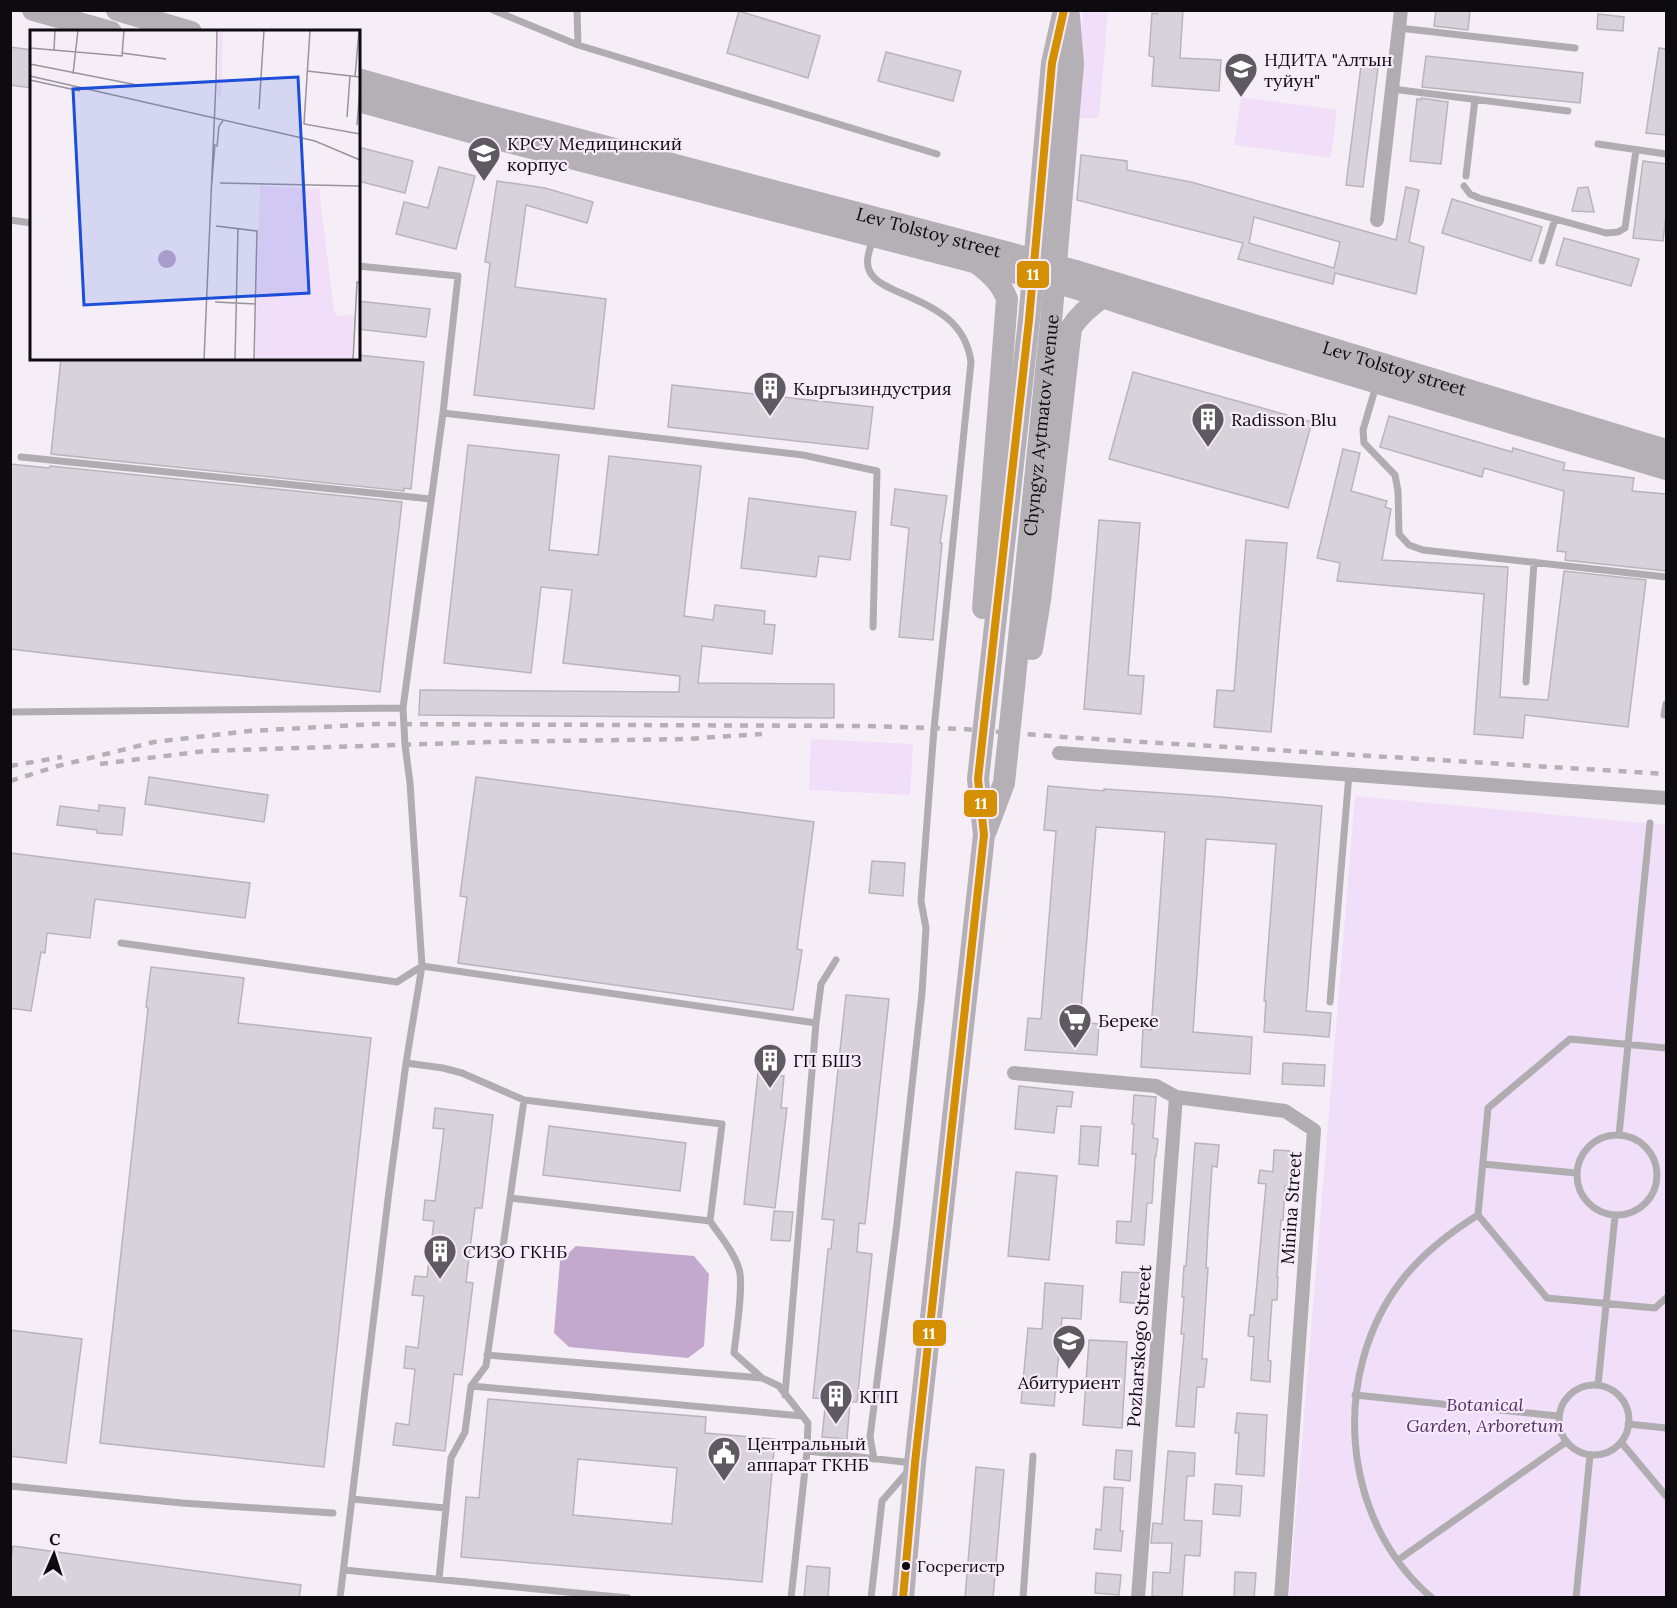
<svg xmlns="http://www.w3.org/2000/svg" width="1677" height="1608" viewBox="0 0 1677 1608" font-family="Lora,serif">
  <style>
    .green { fill: #f1def8 }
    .water { fill: #c3a9cd }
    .building { fill: #d8d3da; stroke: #b9b4bb; stroke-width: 1.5; fill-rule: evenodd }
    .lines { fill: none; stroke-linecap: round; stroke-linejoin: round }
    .lane { stroke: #b0adb1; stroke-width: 7 }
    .street { stroke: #b0adb1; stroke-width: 14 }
    .primary { stroke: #b4b0b6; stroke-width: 22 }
    .rail { stroke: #b4b0b5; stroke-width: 4.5; stroke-dasharray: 8 8; stroke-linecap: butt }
    .primary-bridge { stroke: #b4b0b6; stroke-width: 22 }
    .bus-1-casing { stroke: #f6eafb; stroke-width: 12 }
    .bus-1 { stroke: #d48f02; stroke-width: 8 }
    .bus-dot { fill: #0e0b10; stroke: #f6eafb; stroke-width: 2 }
    .labels { text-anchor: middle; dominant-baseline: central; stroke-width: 4.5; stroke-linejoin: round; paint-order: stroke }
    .bus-label { font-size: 16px; fill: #0e0b10; stroke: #f6eafb; text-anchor: start }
    .poi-label { font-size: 18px; fill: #0e0b10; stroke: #f6eafb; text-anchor: start }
    .street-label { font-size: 18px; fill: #0e0b10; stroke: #f6eafb }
    .park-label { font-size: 18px; font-style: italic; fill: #562b67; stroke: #f6eafb }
    .inset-road { fill: none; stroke: #99939b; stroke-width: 1.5 }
    .view { fill: #1d4ed8; fill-opacity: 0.15; stroke: #1d4ed8; stroke-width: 3 }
    .inset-edge { fill: none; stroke: #0e0b10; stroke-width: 3 }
    .line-badge { stroke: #f6eafb; stroke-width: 2 }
    .badge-label { font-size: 16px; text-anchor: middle; font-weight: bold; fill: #fff }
  </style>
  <rect width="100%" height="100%" fill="#f5eef7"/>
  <path class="green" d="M1083,11H1108L1099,118H1075Z
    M1241,97L1337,110L1331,158L1234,145Z
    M811,739L913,744L910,795L809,790Z
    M1355,796L1666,825V1597L1289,1598Z"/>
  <path class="water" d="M576,1246L694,1256L709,1274L704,1346L688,1358L569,1347L554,1333L560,1261Z"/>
  <path class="building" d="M1157,10H1183L1180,58L1221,60L1219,91L1152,86L1154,57L1149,56L1152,13L1157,14Z
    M1436,10H1470L1468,30L1434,26Z
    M739,11L820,36L808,78L727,53Z
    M1598,14L1624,17L1623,31L1597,29Z
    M10,47L32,50V88L10,85Z
    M1659,48L1666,49V135L1646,133Z
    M886,52L961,71L953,101L878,81Z
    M1426,56L1583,73L1580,103L1422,87Z
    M1361,66L1378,68L1363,187L1346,185Z
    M1421,98L1448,102L1441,164L1410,161L1417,99L1421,100Z
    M358,147L413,161L405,193L358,181Z
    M1081,155L1127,161V170L1191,182L1396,240L1406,187L1419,190L1409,242L1424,247L1416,294L1335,273L1333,284L1238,259L1243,243L1077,200ZM1254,217L1340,242L1334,268L1249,243Z
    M1643,161L1666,164V214L1663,241L1633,238Z
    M439,167L475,176L456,249L396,234L404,202L428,208Z
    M497,181L545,188L593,202L587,223L526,205L515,287L606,299L594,409L474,395L490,263L485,262Z
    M1588,187L1594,212L1572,211L1578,188Z
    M1452,199L1542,227L1531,261L1442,233Z
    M1564,238L1639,259L1631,286L1556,265Z
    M358,301L430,309L426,337L358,329Z
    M358,355L424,362L411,489L404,488V491L51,454L61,358H358Z
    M1133,372L1312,422L1288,508L1109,459Z
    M672,385L873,407L868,449L668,427Z
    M1389,416L1512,452L1513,448L1565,463L1563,470L1634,478L1632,491L1666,494V571L1565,560L1566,552L1557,551L1564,491L1484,468L1482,477L1380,447Z
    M468,445L559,455L549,550L598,555L609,456L701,466L684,616L713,620L715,605L765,611L764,624L775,625L772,654L702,646L698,683L834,684V718L419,715L420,690L679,692L680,676L563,663L572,590L541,587L531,673L444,663Z
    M1343,449L1360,453L1351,491L1387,501L1385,507L1391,509L1382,560L1508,567L1500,697L1548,700L1564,571L1646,580L1628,727L1525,715L1523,738L1474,734L1484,594L1337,581L1340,563L1317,558Z
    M10,464L49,468L50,466L402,502L380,692L10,649Z
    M895,489L947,496L940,543H942L933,640L899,637L909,528L891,525Z
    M749,498L856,512L850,560L819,556L816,577L741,568Z
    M1099,520L1140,523L1128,675L1144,676L1141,714L1084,709Z
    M1246,540L1287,543L1271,732L1214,727L1217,690L1234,691Z
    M149,777L268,795L264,822L145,804Z
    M476,777L814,822L797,949L802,950L793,1010L458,963L467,897L460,896Z
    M1048,786L1104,791V789L1209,796L1322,806L1306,1011L1331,1013L1329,1037L1264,1032L1266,1001H1264L1276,844L1206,839L1193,1032L1252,1037L1250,1074L1141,1067L1143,1029L1151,1030L1165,832L1096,827L1080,1022L1099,1024L1097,1055L1025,1050L1028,1018L1041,1019L1056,831L1044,830Z
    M99,805L125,808L122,835L97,833V830L57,825L60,806L99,811Z
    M10,853L250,883L245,918L95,899L90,938L47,933L45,953L41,952L31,1011L10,1008Z
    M872,861L905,863L903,896L869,893Z
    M151,967L244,978L238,1023L371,1038L324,1467L100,1443L148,1008L146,1007Z
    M846,995L889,999L865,1224L859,1223L857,1252L872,1254L857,1402H850L847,1439L822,1437L826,1399L813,1398L828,1249H831L834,1220L822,1219Z
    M1283,1063L1325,1065L1324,1086L1282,1084Z
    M758,1073L784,1076L781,1108H787L775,1208L744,1204Z
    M1019,1086L1073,1092L1071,1107L1057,1106L1054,1133L1015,1129Z
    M1134,1095L1156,1097L1153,1138L1158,1139L1156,1156H1155L1152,1203H1147L1144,1245L1116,1243L1117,1221L1131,1222L1136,1154H1132L1134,1124H1132Z
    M435,1108L493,1115L482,1208H475L466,1282L473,1283L462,1375L454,1374L445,1451L393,1445L396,1423L409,1425L415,1369L404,1368L406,1346L418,1348L424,1296L412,1295L415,1276L427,1277L434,1221L423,1220L425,1200L435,1201L444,1129L433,1128Z
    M549,1126L686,1143L680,1191L543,1175Z
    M1081,1126L1101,1127L1098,1166L1079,1164Z
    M1195,1143L1219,1145L1217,1167L1212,1166L1208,1230L1206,1268H1208L1202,1359H1207L1204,1387H1197L1194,1427L1176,1426L1184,1334H1181L1184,1297H1182L1184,1266H1186Z
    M1274,1150L1293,1151L1291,1187L1285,1186L1283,1220H1281L1277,1277H1278L1277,1300H1272L1268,1360L1271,1361L1270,1382L1251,1380L1254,1337L1248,1336L1250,1315H1254L1266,1184L1258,1183L1260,1170L1273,1172Z
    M1016,1172L1057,1176L1049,1260L1008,1256Z
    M774,1211L793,1212L790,1241L771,1240Z
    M1122,1272L1147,1273L1145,1304L1120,1302Z
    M1045,1283L1083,1286L1081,1319L1062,1318L1054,1406L1021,1403L1028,1328L1042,1329Z
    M10,1330L82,1339L66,1463L10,1456Z
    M1089,1340L1127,1342L1122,1428L1083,1425Z
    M488,1399L706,1417L705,1433L775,1439L762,1582L461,1557L466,1497L479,1498ZM578,1459L677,1468L672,1524L573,1515Z
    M1237,1413L1267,1415L1264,1476L1236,1474L1239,1433H1235Z
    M1116,1450L1132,1451L1130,1481L1114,1479Z
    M1168,1451L1195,1453L1194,1476H1187L1184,1520L1202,1521L1200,1556L1185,1555L1182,1598L1152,1596L1153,1572L1170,1573L1172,1543H1151L1153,1523L1162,1524Z
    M976,1467L1004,1470L993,1598H965Z
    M1215,1484L1242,1486L1240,1516L1213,1514Z
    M1104,1487L1123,1488L1120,1531H1123L1121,1551L1094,1549L1096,1529L1101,1530Z
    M13,1546L301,1585L299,1598H10V1566Z
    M807,1566L830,1568L828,1598H804Z
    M1235,1572L1256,1573L1254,1598H1234Z
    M1096,1573L1121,1575L1119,1595L1095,1593Z"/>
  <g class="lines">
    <path class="lane" d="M493,10L578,45L937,154
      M577,10L578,45
      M1399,28L1575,48
      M1392,89L1568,111
      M1598,144L1666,154
      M1466,176L1475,99
      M1464,186L1470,194L1479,198L1606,233L1618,232L1625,228L1636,150
      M10,220L32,223
      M873,239C870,249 865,260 869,270C874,281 884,285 894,290C930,306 965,318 971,362L934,729L921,901L926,928L922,993L897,1223L870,1437L874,1459
      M1542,261L1555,219
      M1376,386L1363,430L1364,443L1395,475L1398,491L1399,534L1409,545L1423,550L1666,577
      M443,413L803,455L877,471L873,627
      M21,457L431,499
      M1526,682L1534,562
      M10,712L403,708
      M1664,715L1666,704
      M121,943L397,982L422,966L816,1023
      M1330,1002L1349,774
      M1666,1048L1570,1039L1488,1108L1478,1215L1547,1298L1655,1308L1666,1298
      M406,1063L443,1068L462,1073L524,1100L722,1124L710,1221C720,1236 734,1252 739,1269C744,1285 736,1334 734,1353L762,1378L779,1386L808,1423L807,1451L913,1463
      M1577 1175a40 40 0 1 1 80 0a40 40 0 1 1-80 0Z
      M1619,1135L1650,823
      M1483,1164L1576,1173
      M510,1198L710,1221
      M487,1355L762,1378
      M1598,1385L1615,1216
      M1559 1420a35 35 0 1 1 70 0a35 35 0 1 1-70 0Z
      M471,1386L802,1416
      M785,1395L816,1023L821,984L836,960
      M1355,1395L1558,1416
      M1628,1424L1666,1428
      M1621,1442L1666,1496
      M10,1486L182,1503L333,1513
      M352,1499L445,1508
      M1398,1560L1566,1442
      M344,1570L628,1598
      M439,1579L451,1458L465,1432L471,1386L486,1366L524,1100
      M340,1598L389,1191L406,1063L422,966L410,783L405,745L403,708L443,413L458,276L358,266
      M791,1598L807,1451
      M871,1598L882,1501L908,1471
      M1023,1598L1033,1456
      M1432,1598C1340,1520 1330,1373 1402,1280C1423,1253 1449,1233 1478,1215
      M1576,1598L1590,1455"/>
    <path class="street" d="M1377,220L1401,10
      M1059,753L1666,798
      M1014,1073L1156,1086L1176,1097L1285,1111L1314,1130L1281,1598
      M1138,1598L1176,1097"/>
    <g class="primary">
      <path d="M33,10L111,32"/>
      <path d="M117,10L191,32"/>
      <path id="s1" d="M358,79L471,111L1009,253"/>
      <path d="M358,101L466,131L1005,270"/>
      <path d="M978,264C991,274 1001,283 1007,299L983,608"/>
      <path id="s2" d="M1076,271L1666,450"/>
      <path d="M1072,287C1269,353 1468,409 1666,469"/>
      <path d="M1032,649L1040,600L1071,328C1079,315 1090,307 1102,297"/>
      <path id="s3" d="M986,831L1004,783L1012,707L1051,322L1073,64L1069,16"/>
      <path d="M903,1598L915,1463L984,835L978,779L1029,320L1052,63L1064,10"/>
    </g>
    <path class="rail" d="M100,764L205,751L488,742L686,739L762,734
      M10,766L62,757
      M10,781L58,766L154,742L249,731L376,724L864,726L963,729L1063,737L1666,774"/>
    <path class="primary-bridge" d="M1009,253L1076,271
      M1005,270L1072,287"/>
    <defs>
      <path id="bus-1" d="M903,1598L915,1463L984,835L978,779L1029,320L1052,63L1064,10"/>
    </defs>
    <use href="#bus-1" class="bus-1-casing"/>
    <use href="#bus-1" class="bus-1"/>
  </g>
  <defs>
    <symbol id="school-pin" viewBox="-11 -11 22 30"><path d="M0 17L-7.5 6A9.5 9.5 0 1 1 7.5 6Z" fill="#5f5a61" stroke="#f6eafb"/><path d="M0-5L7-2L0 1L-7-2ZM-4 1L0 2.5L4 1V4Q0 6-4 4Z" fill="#fff"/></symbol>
    <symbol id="university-pin" viewBox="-11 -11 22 30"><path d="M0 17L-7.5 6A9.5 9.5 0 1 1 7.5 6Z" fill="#5f5a61" stroke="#f6eafb"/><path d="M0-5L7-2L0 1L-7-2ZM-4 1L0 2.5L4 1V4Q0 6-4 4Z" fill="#fff"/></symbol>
    <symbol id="building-pin" viewBox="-11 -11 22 30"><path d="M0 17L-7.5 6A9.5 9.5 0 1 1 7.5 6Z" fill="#5f5a61" stroke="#f6eafb"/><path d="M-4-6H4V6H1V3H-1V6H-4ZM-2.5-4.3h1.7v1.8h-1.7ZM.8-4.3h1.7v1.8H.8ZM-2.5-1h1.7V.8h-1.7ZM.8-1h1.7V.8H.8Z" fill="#fff"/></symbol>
    <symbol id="supermarket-pin" viewBox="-11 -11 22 30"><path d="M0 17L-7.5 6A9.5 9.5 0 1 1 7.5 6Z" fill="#5f5a61" stroke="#f6eafb"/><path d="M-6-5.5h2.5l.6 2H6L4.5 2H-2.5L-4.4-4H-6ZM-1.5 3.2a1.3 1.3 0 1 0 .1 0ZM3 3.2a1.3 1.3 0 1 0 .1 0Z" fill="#fff"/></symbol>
    <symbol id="civic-pin" viewBox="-11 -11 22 30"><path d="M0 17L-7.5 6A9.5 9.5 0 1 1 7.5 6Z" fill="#5f5a61" stroke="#f6eafb"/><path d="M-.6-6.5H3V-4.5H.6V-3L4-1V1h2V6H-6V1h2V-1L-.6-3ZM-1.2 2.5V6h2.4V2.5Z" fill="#fff"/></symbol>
  </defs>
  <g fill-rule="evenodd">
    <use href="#school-pin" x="1222" y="50" width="38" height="52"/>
    <use href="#university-pin" x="465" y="134" width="38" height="52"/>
    <use href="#building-pin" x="751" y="369" width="38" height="52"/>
    <use href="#building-pin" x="1189" y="400" width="38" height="52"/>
    <use href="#supermarket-pin" x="1056" y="1001" width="38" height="52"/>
    <use href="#building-pin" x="751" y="1041" width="38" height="52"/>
    <use href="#building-pin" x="421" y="1232" width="38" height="52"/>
    <use href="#school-pin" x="1050" y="1322" width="38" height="52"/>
    <use href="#building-pin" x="817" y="1377" width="38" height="52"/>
    <use href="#civic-pin" x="705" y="1434" width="38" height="52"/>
  </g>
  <circle class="bus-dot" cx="906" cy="1566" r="5"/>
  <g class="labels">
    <g class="bus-label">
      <text x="917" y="1566">Госрегистр</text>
    </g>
    <g class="poi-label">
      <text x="1264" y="59">НДИТА "Алтын<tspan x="1264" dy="21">туйун"</tspan></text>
      <text x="507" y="143">КРСУ Медицинский<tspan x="507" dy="21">корпус</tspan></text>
      <text x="793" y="388">Кыргызиндустрия</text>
      <text x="1231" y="419">Radisson Blu</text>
      <text x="1098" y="1020">Береке</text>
      <text x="793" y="1060">ГП БШЗ</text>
      <text x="463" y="1251">СИЗО ГКНБ</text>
      <text x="1069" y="1382" text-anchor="middle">Абитуриент</text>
      <text x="859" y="1396">КПП</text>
      <text x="747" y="1443">Центральный<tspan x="747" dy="21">аппарат ГКНБ</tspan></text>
    </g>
    <g class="street-label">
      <text stroke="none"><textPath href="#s1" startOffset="591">Lev Tolstoy street</textPath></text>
      <text stroke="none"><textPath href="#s2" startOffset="333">Lev Tolstoy street</textPath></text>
      <text stroke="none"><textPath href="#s3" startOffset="411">Chyngyz Aytmatov Avenue</textPath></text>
      <text transform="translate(1291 1208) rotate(-86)">Minina Street</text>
      <text transform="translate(1139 1346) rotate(-86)">Pozharskogo Street</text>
    </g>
    <g class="park-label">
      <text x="1485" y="1404">Botanical<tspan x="1485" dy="21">Garden, Arboretum</tspan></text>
    </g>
  </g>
  <g transform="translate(30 30)">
    <rect width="330" height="330" fill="#f5eef7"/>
    <path d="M189,0H193L191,67H188ZM230,156L289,159L304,281L307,286L324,285L322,330H225Z" fill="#f1def8"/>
    <path d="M128 229a9 9 0 1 1 18 0a9 9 0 1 1-18 0Z" fill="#c3a9cd"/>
    <path class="inset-road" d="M280,0L274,94L330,104M0,18L92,26L94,0M24,20L25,0M92,23L136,29M0,34L107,55M277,41L330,47M43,44L48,0M0,46L285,111L330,130M325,47L329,0M0,50L50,61M186,52L187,0M229,79L234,0M317,87L320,46M327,95L330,58M187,117L189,96L193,91M190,153L330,156M181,162L185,114M186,196L227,201L224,330M185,272L226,274M174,330L186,51M205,330L208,198M323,330L327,252L330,253"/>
    <path class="view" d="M268,47L279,263L54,275L43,59Z"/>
    <rect width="330" height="330" class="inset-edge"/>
  </g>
  <g class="line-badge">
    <rect x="1016" y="260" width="34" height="29" rx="6" fill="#d48f02"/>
    <rect x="963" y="789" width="35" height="29" rx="6" fill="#d48f02"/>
    <rect x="912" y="1319" width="35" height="28" rx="6" fill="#d48f02"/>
  </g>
  <g class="badge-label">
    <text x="1033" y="280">11</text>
    <text x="981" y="809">11</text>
    <text x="929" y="1339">11</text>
  </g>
  <rect width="1677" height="1608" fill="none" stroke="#0e0b10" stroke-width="24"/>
  <g transform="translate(54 1554) rotate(3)" stroke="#f6eafb" stroke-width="4.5" paint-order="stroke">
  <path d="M0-4.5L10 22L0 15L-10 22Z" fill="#0e0b10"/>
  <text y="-9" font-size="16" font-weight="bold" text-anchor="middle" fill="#0e0b10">С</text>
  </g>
</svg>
